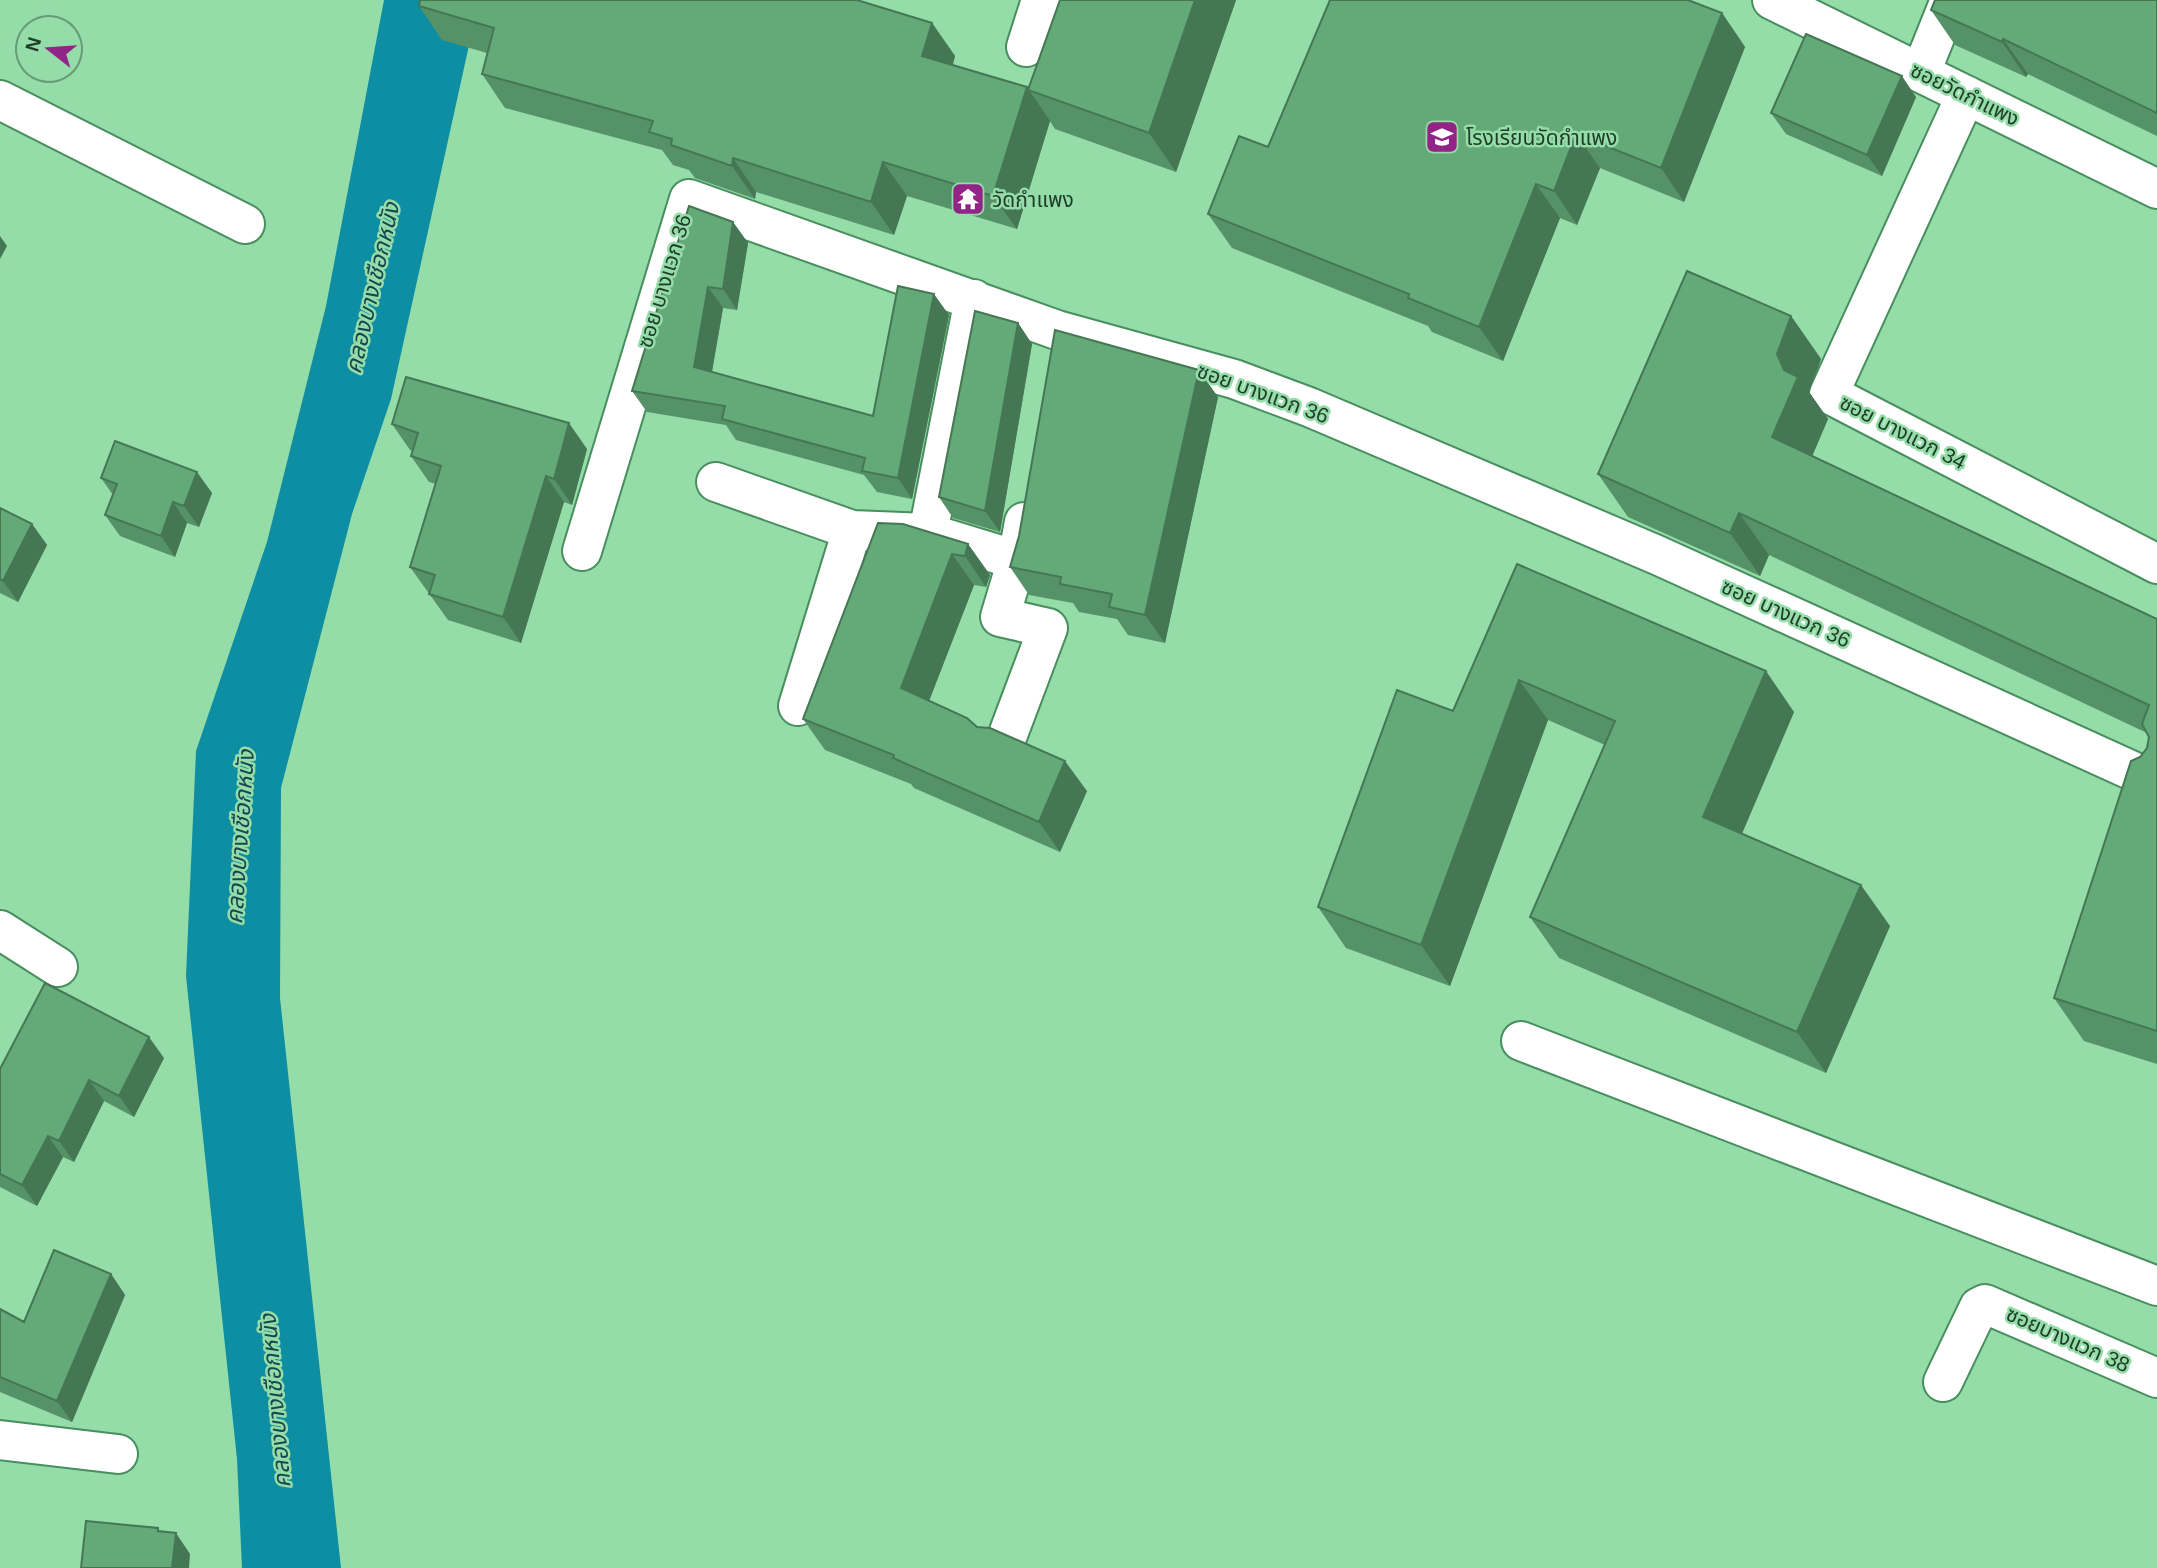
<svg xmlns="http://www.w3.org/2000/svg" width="2157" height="1568" viewBox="0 0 2157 1568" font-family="Helvetica,'Noto Sans Thai',sans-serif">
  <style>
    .water { fill: #0d8ea2 }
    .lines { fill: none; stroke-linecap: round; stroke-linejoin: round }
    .minor-casing { stroke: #488e5e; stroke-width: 42 }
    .minor { stroke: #fff; stroke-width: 38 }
    .wall { fill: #569268 }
    .shaded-wall { fill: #467755 }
    .building { fill: #64aa79; stroke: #467755; stroke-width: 2 }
    .labels { text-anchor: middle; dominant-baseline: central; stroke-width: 5; stroke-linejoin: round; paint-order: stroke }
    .street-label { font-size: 21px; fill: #1f3d28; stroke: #94dca8 }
    .poi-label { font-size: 21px; fill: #1f3d28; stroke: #94dca8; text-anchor: start }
    .water-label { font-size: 23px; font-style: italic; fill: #16464f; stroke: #94dca8 }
  </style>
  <rect width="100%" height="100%" fill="#94dca8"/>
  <path class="water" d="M384,0H479L391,399L352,514L281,788L280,998L341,1568H242L237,1459L186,976L196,751L267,542L326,306Z"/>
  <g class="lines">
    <defs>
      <path id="minor" d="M1772,0L2157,189
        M1026,47L1041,0
        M1921,72L1950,0
        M1966,95L1829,394L2157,564
        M0,100L245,224
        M716,482L852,530L928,533L1017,560
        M928,533L974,299
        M582,551L689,199L1057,330L1234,379L1309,407L1657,555L2157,782
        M798,706L852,530
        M1007,737L1048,628L1000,617L1017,560L1024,522
        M0,930L58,967
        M1521,1041L2157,1286
        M1943,1382L1979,1307L1985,1304L2157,1378
        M0,1440L118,1454"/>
    </defs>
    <use href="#minor" class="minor-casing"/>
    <use href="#minor" class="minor"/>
  </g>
  <path class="wall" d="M1060,0H1236L1176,172L1055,129L1050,121L1017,229L907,196L894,235L756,192L755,199L695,178L689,170L673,165L662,150L505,108L482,74L487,53L442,40L419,6L932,23L955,56L953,65L1027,87L1028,90Z
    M2157,0V136L2028,74L2026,77L1955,45L1931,10Z
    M1722,13L1745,47L1684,202L1600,168L1577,225L1560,218L1503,361L1432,332L1428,326L1232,248L1208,214L1268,147Z
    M1916,97L1882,176L1786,134L1771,113Z
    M733,222L748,243L737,310L723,308L712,372L873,416L949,315L912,499L877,492L864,475L736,440L726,425L647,412L632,391Z
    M1791,316L1821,359L1809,392L1828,419L1812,456L2157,619V1064L2084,1041L2054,998L2140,757L2147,748L2149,737L2147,733L1769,555L1760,576L1628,517L1598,474Z
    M1018,323L1032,344L1000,532L953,518L939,497Z
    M1218,397L1165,643L1128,635L1117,619L1079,612L1073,603L1029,595L1010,567Z
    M392,424L587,449L572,505L564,502L521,643L448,620L410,567L436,484L429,482L411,456L413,451L410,450Z
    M101,478L212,493L199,527L187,523L175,557L120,536L105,515L113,495Z
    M0,508L32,524L47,545L18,602L0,593Z
    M903,524L968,544L990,575L986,587L974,585L929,701L977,727L1087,791L1060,852L914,788L911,784L825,750L803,719Z
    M1517,564L1794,712L1742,833L1890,926L1826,1073L1559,958L1530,917L1605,745L1548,720L1450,986L1346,948L1318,907L1453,711Z
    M164,1058L134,1117L104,1101L74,1162L63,1157L37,1206L0,1187V1069Z
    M111,1274L125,1295L72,1422L0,1392V1309L24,1322Z"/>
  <path class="shaded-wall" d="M1195,0H1236L1176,172L1149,133Z
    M1722,13L1745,47L1684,202L1661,168Z
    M932,23L955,56L945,89L922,56Z
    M2003,39L2028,74L2026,77L2002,42Z
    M1902,76L1916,97L1882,176L1867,155Z
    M1027,87L1050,121L1017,229L993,196Z
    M1576,134L1600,168L1577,225L1554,191Z
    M733,158L756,192L755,199L732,166Z
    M883,162L907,196L894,235L871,202Z
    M1536,184L1560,218L1503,361L1479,327Z
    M733,222L748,243L737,310L723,289Z
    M0,236L7,246L0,259Z
    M708,287L723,308L709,388L694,367Z
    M934,294L949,315L912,499L898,478Z
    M1791,316L1821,359L1809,392L1828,419L1802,480L1772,437L1784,370L1777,354Z
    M1018,323L1032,344L1000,532L985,511Z
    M1199,370L1218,397L1165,643L1145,615Z
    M569,423L587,449L572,505L554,479Z
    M197,472L212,493L199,527L184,506Z
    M546,476L564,502L521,643L503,617Z
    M173,502L187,523L175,557L161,536Z
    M1739,513L1769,555L1760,576L1730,533Z
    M32,524L47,545L18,602L3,581Z
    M968,544L990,575L986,587L965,556Z
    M952,554L974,585L922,719L901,688Z
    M1766,671L1794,712L1732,857L1703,817Z
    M1519,680L1548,720L1450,986L1421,945Z
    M1065,761L1087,791L1060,852L1039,822Z
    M1861,885L1890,926L1826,1073L1797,1032Z
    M149,1037L164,1058L134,1117L119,1096Z
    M89,1080L104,1101L74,1162L59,1141Z
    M48,1136L63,1157L37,1206L22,1185Z
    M111,1274L125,1295L72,1422L57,1401Z
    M176,1533L190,1554L189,1568H172Z"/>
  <path class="building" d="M420,0H857L932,23L922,56L1027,87L993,196L883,162L871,202L733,158L732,166L671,145L672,139L649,132L653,121L482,74L494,28L419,6Z
    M1060,0H1195L1149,133L1028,90Z
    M1330,0H1688L1722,13L1661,168L1576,134L1554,191L1536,184L1479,327L1408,298L1409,294L1208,214L1239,136L1268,147Z
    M1935,0H2157V113L2003,39L2002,42L1931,10Z
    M1806,34L1902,76L1867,155L1771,113Z
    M689,206L733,222L723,289L708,287L694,367L873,416L898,286L934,294L898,478L862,471L865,458L722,419L725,406L632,391Z
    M1687,271L1791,316L1777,354L1784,370L1798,377L1772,437L2157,619V1031L2054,998L2131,761L2140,757L2147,748L2149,737L2142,724L2149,705L1739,513L1730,533L1598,474Z
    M975,311L1018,323L985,511L939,497Z
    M1055,330L1199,370L1145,615L1109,607L1112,594L1060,584L1061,577L1010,567L1019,536Z
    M406,377L569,423L554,479L546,476L503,617L429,594L435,575L410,567L441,466L411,456L418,433L392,424Z
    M115,441L197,472L184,506L173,502L161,536L105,515L117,484L101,478Z
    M0,508L32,524L3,581L0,579Z
    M878,523L903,524L968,544L965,556L952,554L901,688L967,718L977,727L990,728L1065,761L1039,822L893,758L894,755L803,719Z
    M1517,564L1766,671L1703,817L1861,885L1797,1032L1530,917L1615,721L1519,680L1421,945L1318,907L1397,690L1453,711Z
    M45,983L149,1037L119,1096L89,1080L59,1141L48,1136L22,1185L0,1174V1069Z
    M54,1250L111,1274L57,1401L0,1377V1309L24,1322Z
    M86,1521L158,1528V1531L176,1533L172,1568H81Z"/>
  <defs>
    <symbol id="school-square" viewBox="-11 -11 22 22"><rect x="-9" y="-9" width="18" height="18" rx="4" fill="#912486" stroke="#94dca8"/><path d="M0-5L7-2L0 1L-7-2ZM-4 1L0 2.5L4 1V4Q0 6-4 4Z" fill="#fff"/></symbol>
    <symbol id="temple-square" viewBox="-11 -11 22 22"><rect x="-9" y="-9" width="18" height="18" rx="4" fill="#912486" stroke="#94dca8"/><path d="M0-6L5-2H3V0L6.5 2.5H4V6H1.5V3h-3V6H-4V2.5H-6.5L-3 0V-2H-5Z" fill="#fff"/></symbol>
  </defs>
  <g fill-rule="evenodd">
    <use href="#school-square" x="1423" y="118" width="38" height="38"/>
    <use href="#temple-square" x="949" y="180" width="38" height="38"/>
  </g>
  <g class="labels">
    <g class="street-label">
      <text transform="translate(1965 94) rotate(26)">ซอยวัดกำแพง</text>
      <text transform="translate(664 281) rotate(-73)">ซอย บางแวก 36</text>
      <text transform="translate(1263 393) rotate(20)">ซอย บางแวก 36</text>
      <text transform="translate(1903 432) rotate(27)">ซอย บางแวก 34</text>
      <text transform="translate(1786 613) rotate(24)">ซอย บางแวก 36</text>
      <text transform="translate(2068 1339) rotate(24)">ซอยบางแวก 38</text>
    </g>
    <g class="poi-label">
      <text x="1466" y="137">โรงเรียนวัดกำแพง</text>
      <text x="992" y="199">วัดกำแพง</text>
    </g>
    <g class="water-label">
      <text transform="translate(372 288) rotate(-77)">คลองบางเชือกหนัง</text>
      <text transform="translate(240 837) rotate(-86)">คลองบางเชือกหนัง</text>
      <text transform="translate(275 1401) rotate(-95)">คลองบางเชือกหนัง</text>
    </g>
  </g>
  <g transform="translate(49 49) rotate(287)"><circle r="33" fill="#94dca8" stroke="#659c75" stroke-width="2"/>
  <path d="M0-5L12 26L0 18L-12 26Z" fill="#912486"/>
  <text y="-10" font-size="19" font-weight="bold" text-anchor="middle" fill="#1f3d28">N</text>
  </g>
</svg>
